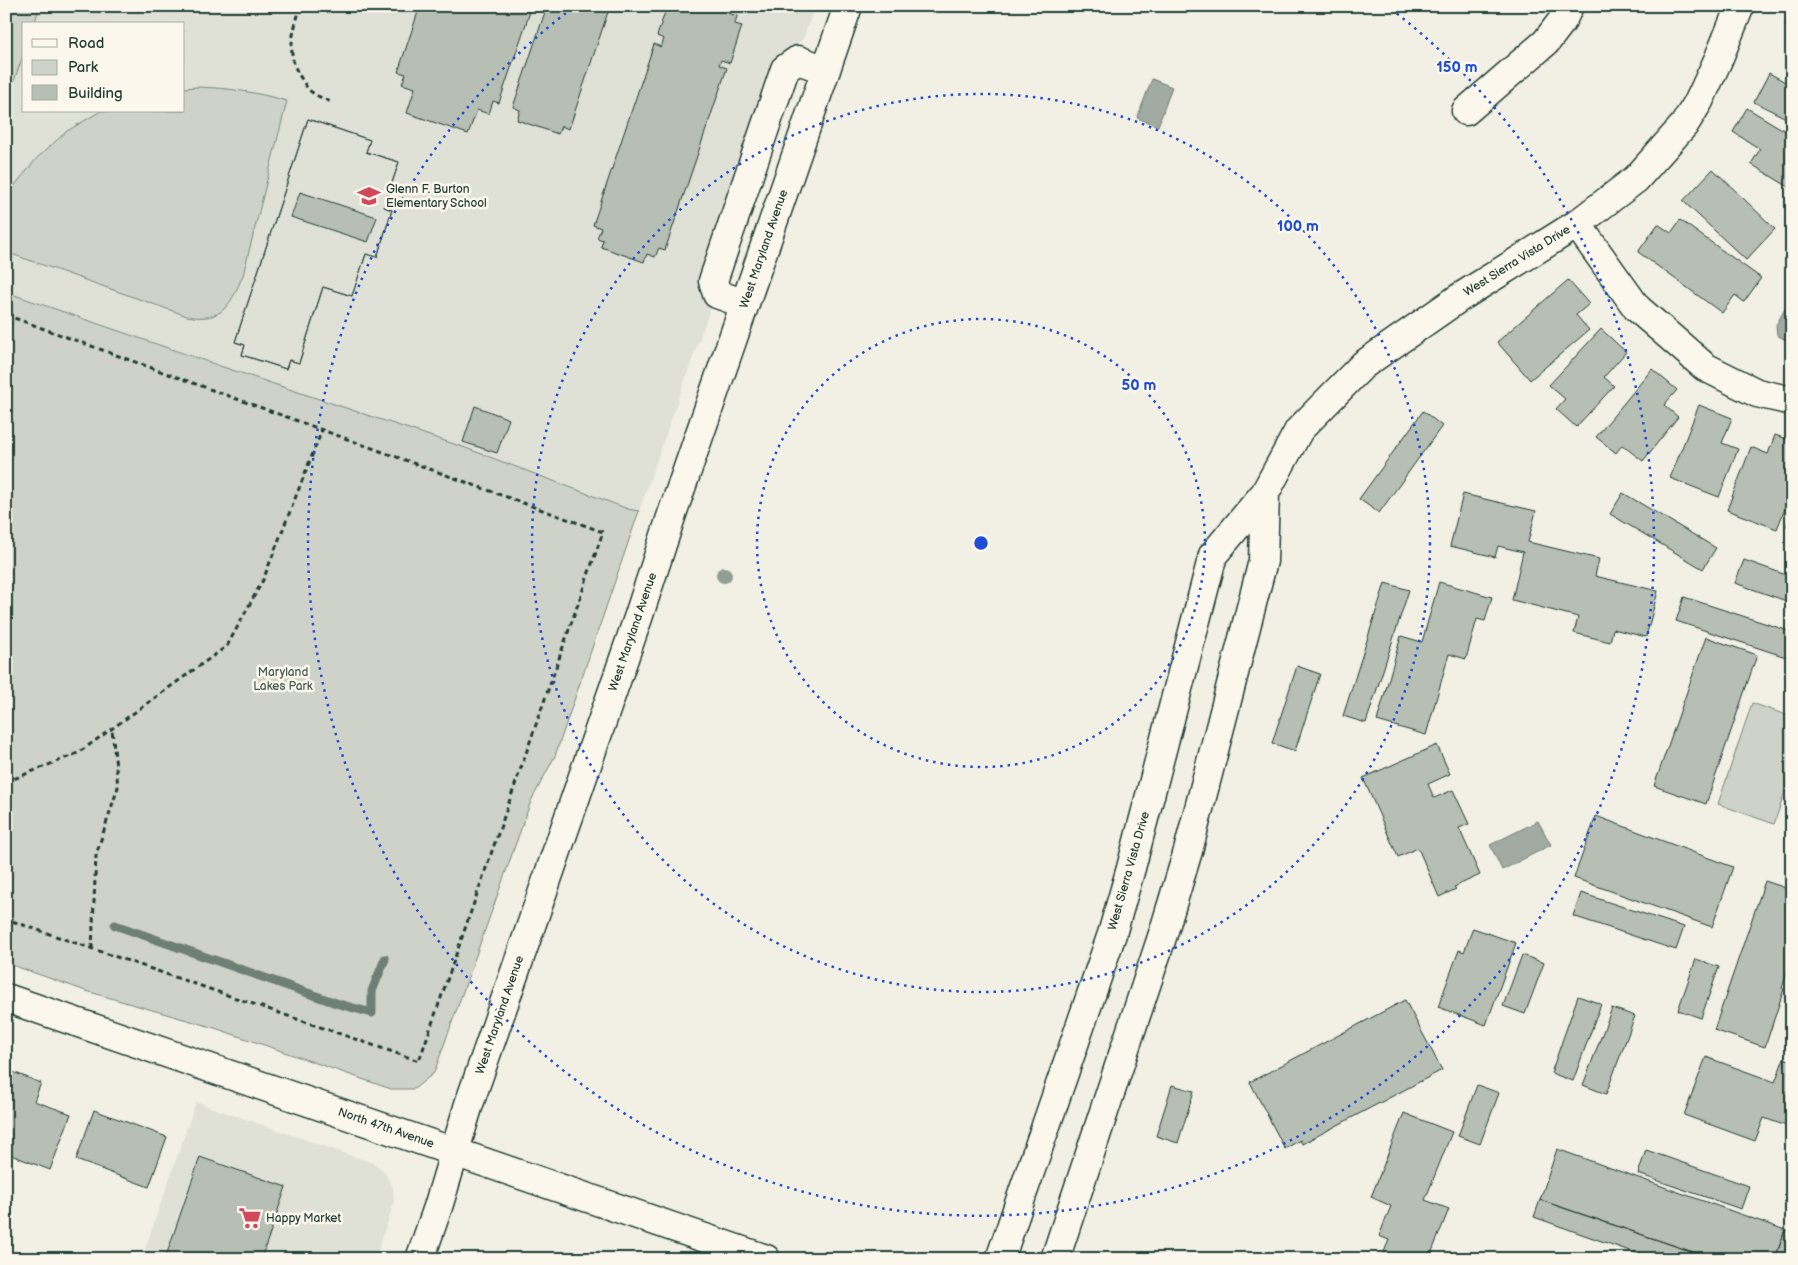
<svg xmlns="http://www.w3.org/2000/svg" width="1798" height="1265" viewBox="0 0 1798 1265" font-family="'Balsamiq Sans',sans-serif">
  <style>
    .built { fill: #e0e1d6; fill-rule: evenodd }
    .green { fill: #cfd2c8; stroke: #77887e }
    .water { fill: #a2aba1; stroke: #6e7f75 }
    .lines { fill: none; stroke-linecap: round; stroke-linejoin: round }
    .stream { stroke: #6e7f75; stroke-width: 9 }
    .building { fill: #b7beb3; stroke: #1f3d34; fill-rule: evenodd }
    .minor-casing { stroke: #1f3d34; stroke-width: 31 }
    .path { stroke: #1f3d34; stroke-width: 3; stroke-dasharray: 5 4; stroke-linecap: butt }
    .minor { stroke: #fbf7ec; stroke-width: 28 }
    .tree { fill: #919e94 }
    .ring { fill: none; stroke: #1d4ed8; stroke-width: 2.5; stroke-dasharray: 2.5 5 }
    .labels { text-anchor: middle; dominant-baseline: central; stroke-width: 5; stroke-linejoin: round; paint-order: stroke }
    .poi-label { font-size: 12px; fill: #1f3d34; stroke: #fbf7ec; text-anchor: start }
    .street-label { font-size: 12px; fill: #1f3d34; stroke: #fbf7ec }
    .park-label { font-size: 12px; fill: #425b52; stroke: #fbf7ec }
    .centre { fill: #1d4ed8; stroke: #fbf7ec; stroke-width: 2.5 }
    .ring-label { font-size: 15px; text-anchor: middle; font-weight: bold; fill: #1d4ed8; stroke: #fbf7ec; stroke-width: 5; stroke-linejoin: round; paint-order: stroke }
  </style>
  <rect width="100%" height="100%" fill="#f2f0e5"/>
  <filter id="ink" filterUnits="userSpaceOnUse"><feTurbulence type="fractalNoise" baseFrequency=".02" numOctaves="2"/><feDisplacementMap in="SourceGraphic" scale="10" xChannelSelector="R" yChannelSelector="G"/><feConvolveMatrix kernelMatrix="1 2 1 2 8 2 1 2 1" color-interpolation-filters="sRGB"/></filter>
  <g filter="url(#ink)">
    <path class="built" d="M6,6H815L803,39L779,59L703,282L710,309L639,511L628,509L463,447L220,366L6,292ZM24,24H184V111H24Z
      M196,1102L373,1163L383,1170L393,1187L394,1203L375,1259H147L144,1252Z"/>
    <path class="green" d="M6,6H40L34,24H24V53L6,103Z
      M197,87C230,88 255,92 287,101L243,275C231,304 223,323 187,316L6,252V196L37,158L67,131L101,111H184V88Z
      M6,292L220,366L463,447L628,509L639,511L555,756L531,801L434,1073L414,1089H391L215,1028L86,991L6,963Z
      M1752,703L1792,717V771L1774,824L1718,804Z"/>
    <path class="water" d="M1152,79L1172,87L1158,126L1137,118Z
      M1792,296V344L1777,335L1776,325Z
      M1538,821L1551,845L1502,870L1490,845Z"/>
    <g class="lines">
      <path class="stream" d="M115,925L339,1004L372,1013V991L385,959"/>
    </g>
    <path class="building" d="M420,6H532L499,103L493,101L489,114L477,110L468,134L407,113L415,88L402,84L406,74L398,72Z
      M547,6H610L569,129L561,126L558,134L517,120L520,110L513,107Z
      M667,6H728L731,7L728,13L737,16L735,24L742,26L730,63L721,60L719,65L727,68L665,250L659,248L655,257L647,254L644,262L601,247L603,240L597,238L601,228L593,225L654,44L661,47L664,39L657,36Z
      M1791,6H1792V28L1785,26Z
      M1769,73L1789,84L1792,78V121L1754,102Z
      M1747,108L1792,135V189L1751,164L1760,149L1733,132Z
      M308,119L370,140L366,152L399,162L384,207L392,210L377,257L366,254L352,296L323,287L299,363L289,360L286,369L242,355L245,345L235,342ZM300,192L377,217L368,242L291,217Z
      M308,119L370,140L366,152L399,162L384,207L392,210L377,257L366,254L352,296L323,287L299,363L289,360L286,369L242,355L245,345L235,342Z
      M1713,169L1775,229L1746,260L1683,201Z
      M1680,220L1761,278L1744,302L1735,295L1722,313L1638,252L1658,224L1671,233Z
      M1568,280L1589,304L1576,315L1589,330L1530,380L1497,342Z
      M1601,329L1626,352L1604,377L1614,386L1576,427L1556,409L1565,399L1549,385Z
      M1652,369L1677,390L1664,405L1678,417L1643,461L1622,445L1616,453L1596,437Z
      M1699,405L1732,418L1722,443L1738,449L1719,497L1670,478Z
      M475,406L509,419L497,453L463,442Z
      M1423,411L1442,426L1379,513L1359,499Z
      M1775,435L1792,441V491L1777,529L1727,510L1751,447L1768,454Z
      M1623,493L1716,548L1703,569L1610,514Z
      M1463,494L1536,511L1528,542L1599,559L1595,576L1658,591L1646,637L1613,629L1610,642L1574,633L1578,617L1512,600L1523,552L1498,546L1495,557L1450,546Z
      M1792,511V528L1786,526Z
      M1744,560L1792,577V603L1735,583Z
      M1439,582L1492,597L1485,621L1477,619L1466,659L1449,654L1426,735L1377,721L1401,636L1422,642Z
      M1385,583L1409,590L1366,723L1343,716Z
      M1684,597L1792,632V659L1676,621Z
      M1706,637L1757,655L1706,804L1654,786Z
      M1297,666L1320,674L1295,751L1272,743Z
      M1437,745L1450,774L1428,784L1434,798L1453,790L1469,824L1459,828L1480,875L1454,887L1456,889L1439,897L1418,848L1398,857L1363,778Z
      M1596,816L1733,867L1712,927L1574,878Z
      M1765,881L1792,890V958L1782,988L1784,989L1765,1047L1714,1030Z
      M1581,893L1684,927L1676,950L1573,916Z
      M1473,928L1516,943L1486,1025L1438,1007L1459,950L1464,952Z
      M1522,955L1544,963L1525,1014L1503,1006Z
      M1696,959L1719,967L1701,1018L1678,1010Z
      M1578,996L1601,1004L1573,1081L1551,1073Z
      M1405,1000L1442,1070L1302,1144L1300,1140L1285,1149L1250,1082Z
      M1612,1008L1635,1016L1606,1094L1583,1085Z
      M1706,1057L1775,1082L1784,1058L1792,1061V1128L1764,1118L1755,1141L1684,1115Z
      M13,1072L41,1083L34,1101L71,1114L50,1170L6,1153V1089Z
      M1172,1085L1194,1091L1178,1143L1156,1136Z
      M1477,1085L1499,1093L1480,1144L1458,1136Z
      M94,1110L167,1137L149,1187L76,1160Z
      M1404,1113L1452,1132L1425,1200L1449,1209L1429,1259H1381L1389,1240L1379,1236L1391,1206L1371,1197Z
      M1557,1149L1785,1230L1775,1259H1695L1693,1252L1540,1200Z
      M1646,1150L1749,1186L1741,1209L1638,1174Z
      M200,1157L286,1187L261,1259H165Z
      M1540,1200L1693,1252L1695,1259H1652L1534,1217Z
      M1785,1230L1792,1232V1259H1775Z"/>
    <g class="lines">
      <defs>
        <path id="minor" d="M1466,111L1546,42L1562,21L1569,6
          M1577,224L1637,308L1705,367L1757,393L1792,401
          M745,304L717,294L713,281L785,69L798,60L826,70
          M6,998L766,1259
          M420,1259L438,1207L469,1104L638,618L672,514L848,6
          M1000,1259L1112,934L1131,868L1213,555L1265,493L1299,430L1363,365L1459,298L1577,224L1636,179L1684,125L1699,101L1718,60L1740,6
          M1055,1259L1163,934L1188,851L1263,561L1265,493"/>
      </defs>
      <use href="#minor" class="minor-casing"/>
      <path class="path" d="M301,6C293,31 285,55 301,78C304,83 308,90 313,93C318,97 325,99 331,102
        M6,315L603,532L419,1061L6,919
        M6,782L78,753L227,646L263,580L322,430
        M92,949L96,855L118,787L112,729"/>
      <use href="#minor" class="minor"/>
    </g>
    <circle class="tree" cx="724" cy="575" r="8"/>
  </g>
  <g class="ring">
    <circle cx="981" cy="543" r="224"/>
    <circle cx="981" cy="543" r="449"/>
    <path d="M1391 9A673 673 0 1 1 571 9"/>
  </g>
  <defs>
    <symbol id="school-bare" viewBox="-9 -9 18 18"><path d="M0-5L7-2L0 1L-7-2ZM-4 1L0 2.5L4 1V4Q0 6-4 4Z" fill="#d1495b" stroke="#fbf7ec" stroke-width="2.5" paint-order="stroke"/></symbol>
    <symbol id="supermarket-bare" viewBox="-9 -9 18 18"><path d="M-6-5.5h2.5l.6 2H6L4.5 2H-2.5L-4.4-4H-6ZM-1.5 3.2a1.3 1.3 0 1 0 .1 0ZM3 3.2a1.3 1.3 0 1 0 .1 0Z" fill="#d1495b" stroke="#fbf7ec" stroke-width="2.5" paint-order="stroke"/></symbol>
  </defs>
  <g fill-rule="evenodd">
    <use href="#school-bare" x="353" y="180" width="32" height="32"/>
    <use href="#supermarket-bare" x="234" y="1202" width="32" height="32"/>
  </g>
  <g class="labels">
    <g class="poi-label">
      <text x="386" y="189">Glenn F. Burton<tspan x="386" dy="14">Elementary School</tspan></text>
      <text x="266" y="1218">Happy Market</text>
    </g>
    <g class="street-label">
      <text transform="translate(764 249) rotate(-71)">West Maryland Avenue</text>
      <text transform="translate(1517 261) rotate(-32)">West Sierra Vista Drive</text>
      <text transform="translate(633 632) rotate(-71)">West Maryland Avenue</text>
      <text transform="translate(1129 871) rotate(-74)">West Sierra Vista Drive</text>
      <text transform="translate(500 1015) rotate(-71)">West Maryland Avenue</text>
      <text transform="translate(386 1128) rotate(19)">North 47th Avenue</text>
    </g>
    <g class="park-label">
      <text x="283" y="672">Maryland<tspan x="283" dy="14">Lakes Park</tspan></text>
    </g>
  </g>
  <circle cx="981" cy="543" r="8" class="centre"/>
  <g class="ring-label">
    <text x="1457" y="72">150 m</text>
    <text x="1298" y="231">100 m</text>
    <text x="1139" y="390">50 m</text>
  </g>
  <rect width="1798" height="1265" fill="none" stroke="#fbf7ec" stroke-width="25"/>
  <rect x="12" y="12" width="1773" height="1240" fill="none" stroke="#1f3d34" stroke-width="2" filter="url(#ink)"/>
  <rect x="22" y="22" width="162" height="90" fill="#fbf7ec" stroke="#a3ada2"/>
  <rect x="32" y="39" width="25" height="8" fill="#fbf7ec" stroke="#a3ada2"/>
  <text x="68" y="48" font-size="15" fill="#1f3d34">Road</text>
  <rect x="32" y="60" width="25" height="15" fill="#cfd2c8" stroke="#a3ada2"/>
  <text x="68" y="72" font-size="15" fill="#1f3d34">Park</text>
  <rect x="32" y="85" width="25" height="15" fill="#b7beb3" stroke="#a3ada2"/>
  <text x="68" y="98" font-size="15" fill="#1f3d34">Building</text>
</svg>
